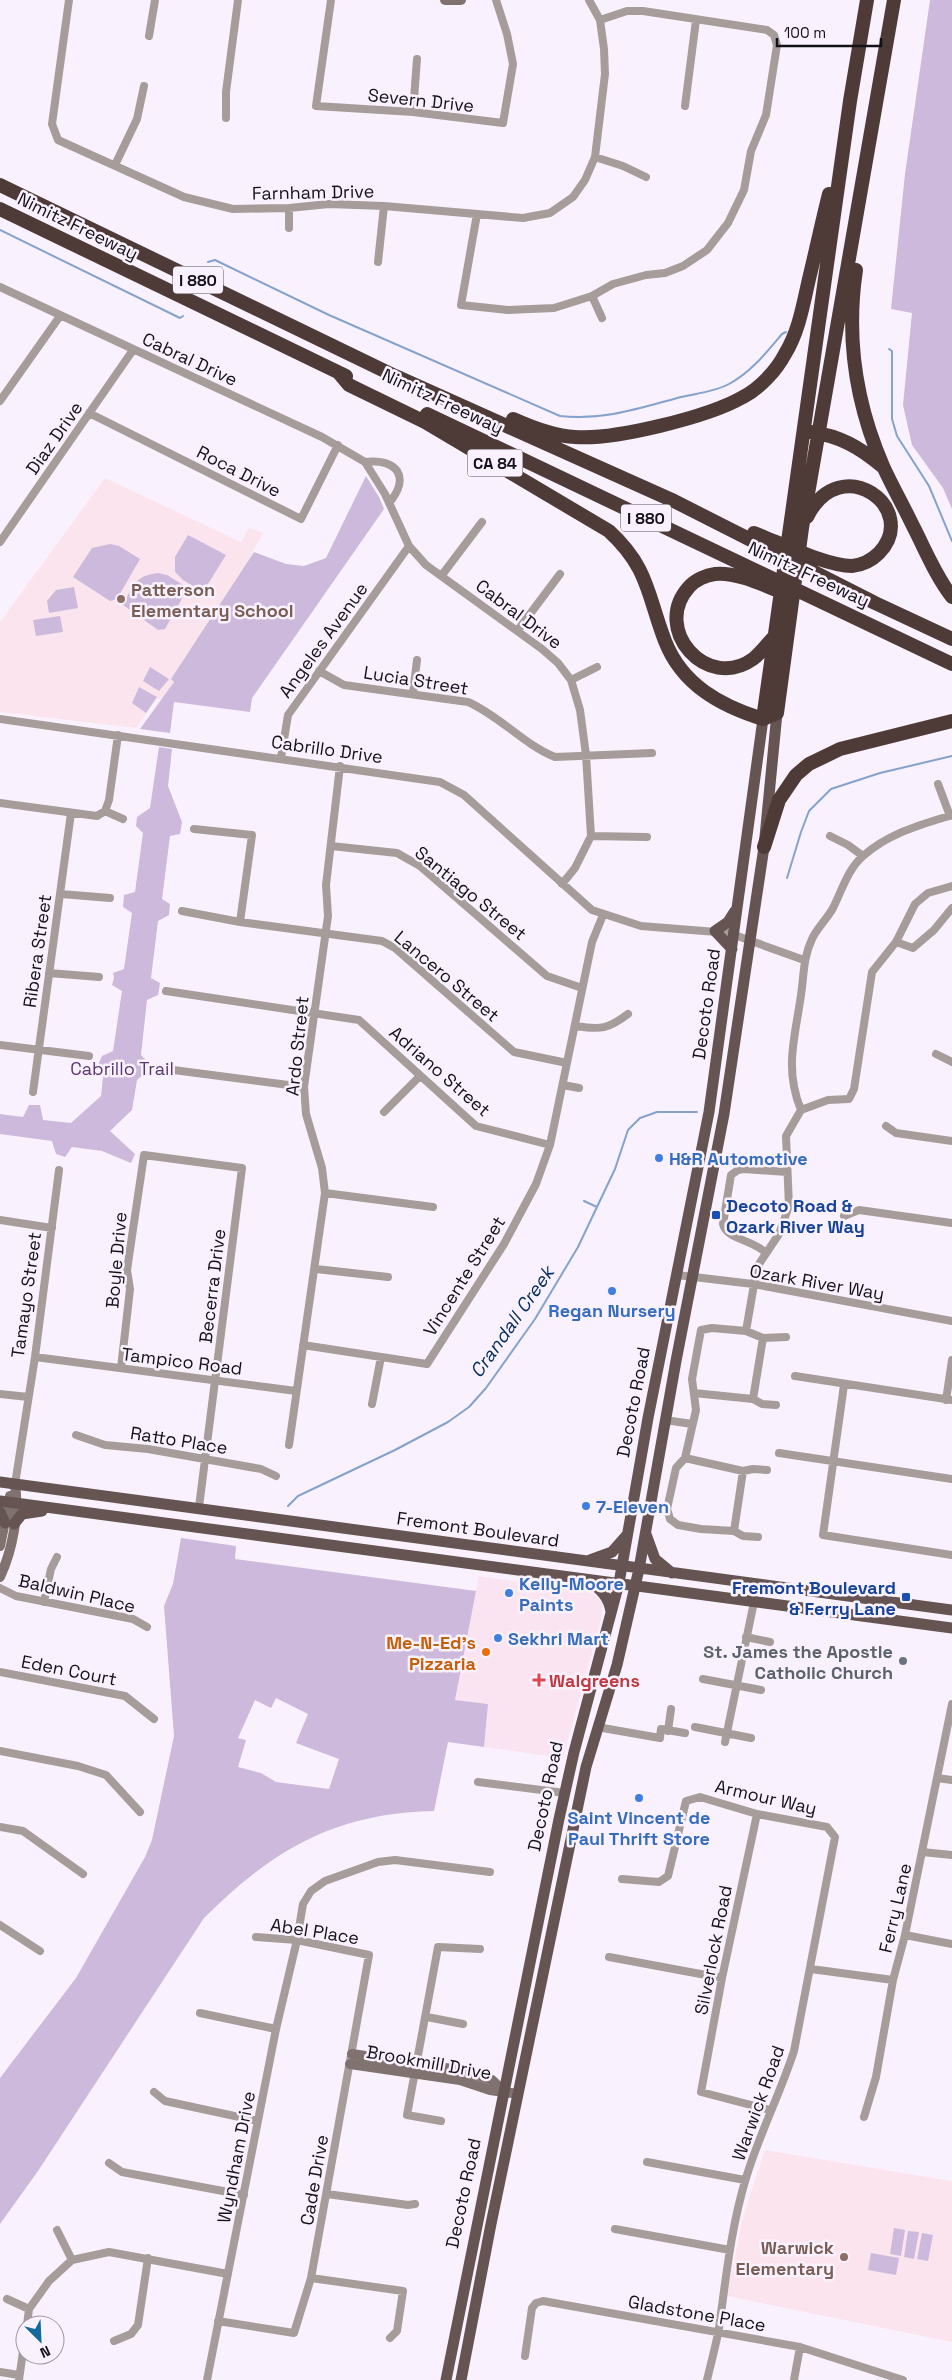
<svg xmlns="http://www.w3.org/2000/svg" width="952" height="2380" viewBox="0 0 952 2380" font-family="'Space Grotesk',sans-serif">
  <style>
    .commercial { fill: #fbe4f1 }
    .education { fill: #fce4ee }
    .green { fill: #ccb9db; fill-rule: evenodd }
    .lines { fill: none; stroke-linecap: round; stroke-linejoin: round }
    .stream { stroke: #84a2cb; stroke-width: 2 }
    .street { stroke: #a69c9a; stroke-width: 8 }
    .secondary { stroke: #80726f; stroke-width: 10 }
    .primary { stroke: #655451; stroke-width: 11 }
    .highway { stroke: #4e3b38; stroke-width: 14 }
    .education-dot { fill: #8d6e63; stroke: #f9f2fe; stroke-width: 2 }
    .shop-dot { fill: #3f7fe0; stroke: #f9f2fe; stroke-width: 2 }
    .transit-dot { fill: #1a4fb4; stroke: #f9f2fe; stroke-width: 2 }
    .food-dot { fill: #e8710a; stroke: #f9f2fe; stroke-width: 2 }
    .worship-dot { fill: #6b7280; stroke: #f9f2fe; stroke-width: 2 }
    .health-dot { fill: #e0444e; stroke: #f9f2fe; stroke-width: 2 }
    .labels { text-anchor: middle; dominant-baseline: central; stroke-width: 5; stroke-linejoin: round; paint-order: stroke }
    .shield { fill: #f9f2fe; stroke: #59545d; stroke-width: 1 }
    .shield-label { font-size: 16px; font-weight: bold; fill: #151118 }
    .street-label { font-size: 18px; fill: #151118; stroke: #f9f2fe }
    .education-label { font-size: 18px; font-weight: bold; fill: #785e54; stroke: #f9f2fe; text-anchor: start }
    .park-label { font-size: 18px; fill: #5b3770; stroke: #f9f2fe }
    .shop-label { font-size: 18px; font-weight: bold; fill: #366cbe; stroke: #f9f2fe; text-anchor: start }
    .transit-label { font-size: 18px; font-weight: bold; fill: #164399; stroke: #f9f2fe; text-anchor: start }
    .food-label { font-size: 18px; font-weight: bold; fill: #c56008; stroke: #f9f2fe; text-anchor: end }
    .worship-label { font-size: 18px; font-weight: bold; fill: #5b616d; stroke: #f9f2fe; text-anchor: end }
    .health-label { font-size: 18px; font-weight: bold; fill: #be3a42; stroke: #f9f2fe; text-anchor: start }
    .water-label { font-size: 19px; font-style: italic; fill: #052e61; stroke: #f9f2fe }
  </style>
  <rect width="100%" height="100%" fill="#f9f2fe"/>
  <path class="commercial" d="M479,1576L587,1592L595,1595L603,1604L601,1620L563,1758L484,1747L488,1704L455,1700Z"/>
  <path class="education" d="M105,478L241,542L249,528L263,533L240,576L171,679L174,682L162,700L157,698L136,728L0,712V622Z
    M765,2150L952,2181V2342L727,2296L743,2217Z"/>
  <path class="green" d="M930,0H952V509L943,488L912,445L903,405L912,313L891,309L905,174Z
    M366,476L379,497L384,509L252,698L250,712L174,702L170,733L140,729L174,682L171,679L254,552L286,564L304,566L326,558Z
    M188,535L226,555L203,592L183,580L175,572V557Z
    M110,544L119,546L140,559L117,599L110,601L73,577L92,548Z
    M158,573L167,575L188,588L165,629L158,630L123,605C133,586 134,576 158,573Z
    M74,587L78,608L49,613L47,601L56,590Z
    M60,616L63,632L36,636L33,620Z
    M150,667L169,679L159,691L143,681Z
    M139,687L157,697L146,713L132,703Z
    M159,747L172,749L168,786L182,822L180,834L170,836L162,899L170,904L169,915L158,921L151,978L160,983L158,995L147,1000L141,1055L147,1061L146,1072L137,1080L132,1110L110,1131L135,1154L131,1163L102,1151L72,1147L65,1157L56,1154L52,1141L0,1134V1114L23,1117L29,1105H40L43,1120L71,1123L101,1096L104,1067L98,1065L102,1056L113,1051L122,991L112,985L114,978L113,973L124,969L132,913L123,907L124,895L135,892L143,833L136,826L137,817L150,808Z
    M181,1538L236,1546L235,1559L476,1591L455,1700L488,1704L484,1747L448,1742L434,1811C335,1813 272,1850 204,1918L38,2171L0,2224V2078L76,1978L145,1857L152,1840L174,1736L164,1606L173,1584ZM276,1698L308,1714L296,1743L339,1759L329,1789L276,1782L261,1773L238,1767L246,1740L238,1738L255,1700L271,1708Z
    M894,2228L905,2230L901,2256L890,2254Z
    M908,2231L919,2232L914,2259L904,2257Z
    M922,2233L933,2235L928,2261L917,2259Z
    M871,2253L899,2258L896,2275L868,2270Z"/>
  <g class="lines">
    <path class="stream" d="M0,230L180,318L183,316
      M208,262L215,260L329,315L560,416C603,421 640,408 681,397C697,393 715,392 729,384C751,372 766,353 782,334L786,332
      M889,349L892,351V419L897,436L929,486L952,541
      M787,878L801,832L809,811L831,789L880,773L952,756
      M584,1201L597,1207
      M288,1506L298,1496L395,1450L448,1422L469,1407L486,1388L535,1319L578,1247L615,1169L628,1130L640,1118L657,1112H697"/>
    <path class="street" d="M69,0L52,124L58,140L184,197L233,209L289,208L329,204L384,206L523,218L550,213L573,197L585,180L595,157L605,74L604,49L600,20L589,0
      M331,0L316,106L413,112L503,123L513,64L507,34L496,0
      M149,36L155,0
      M685,106L696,20
      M413,112L417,59
      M226,118V92L238,0
      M595,157L623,166L646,177
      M115,165L137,119L144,86
      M477,214L461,305L508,310L554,308L592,296L613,284L646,275L665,273L683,266L707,250L728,223L744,190L751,151L766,115L777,45L774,35L767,30L643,11H627L600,20
      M289,228V208
      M378,262L384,206
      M0,287L322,437L365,462L385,494L409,546L426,565L542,649L558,663L571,680L580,710L586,755L591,836L575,868L562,884
      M592,296L602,318
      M0,401L60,316
      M89,413L301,519L338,445
      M365,462C397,458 411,477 389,503
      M0,542L133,350
      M442,575L482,522
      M518,630L560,574
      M319,671L344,685L468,702C500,716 523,744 555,757L652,753
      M571,680L597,667
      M413,693L417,660
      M0,719L440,782L464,795L592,910L641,926L729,933L804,960
      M281,758L288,715L409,546
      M938,784L950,816
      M0,803L97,816L105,811L109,800L118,735
      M105,811L123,819
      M194,829L252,835L240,922
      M591,836L647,837
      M830,836L848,845L863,856
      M331,846L397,853L420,866L547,976L582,988
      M61,894L110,898
      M182,911L240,922L382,941L395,948L514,1052L567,1063
      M896,942L913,948L934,930L952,908
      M49,973L99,977
      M166,991L359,1020L476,1126L550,1145
      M576,1026C601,1030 608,1029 628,1014
      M0,1045L89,1056
      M936,1054L952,1062
      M158,1068L304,1087
      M563,1085L579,1088
      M33,1092L71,813
      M801,1110C784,1068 795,1038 801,995C804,975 803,958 812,939C817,928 827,919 833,908C842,890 848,869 863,856C889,833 920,825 952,815
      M801,1110L828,1100L849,1099L854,1089L872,972L896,942L915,904L928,893L952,886
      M384,1112L420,1076
      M886,1126L896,1133L952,1141
      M325,1193L433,1207
      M789,1206L808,1208
      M844,1216L859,1210L952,1223
      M0,1220L52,1228
      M766,1253C752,1239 727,1240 723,1224L731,1175L738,1170L744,1169L787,1172
      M316,1269L388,1277
      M677,1275L753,1284L952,1321
      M746,1331L763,1338L786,1337
      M303,1345L427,1364L504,1244L536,1184L550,1145L592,942L603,915
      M35,1357L296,1391
      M121,1368L130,1289L127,1270L144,1155L242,1168L199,1507
      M795,1376L952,1400
      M844,1385L823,1535L952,1555
      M694,1393L753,1399L762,1404L776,1405
      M0,1394L28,1397
      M753,1399L763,1338
      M946,1400L952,1360
      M372,1404L381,1357
      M665,1420L692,1424
      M76,1435L105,1445L148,1449L261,1469L276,1476
      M289,1445L325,1193L322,1168L306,1114L304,1087L328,916L326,885L340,766
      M779,1453L952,1479
      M685,1458L743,1471L753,1469L767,1470
      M15,1484L35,1357L59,1170
      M734,1531L743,1471
      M758,1537L743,1536L734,1531L701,1529L678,1525L670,1519L667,1509L676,1468L685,1458L696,1410L692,1379L701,1330L712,1328L746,1331L757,1267L779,1234L789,1206L786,1136L801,1110
      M0,1588L16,1596L133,1619L147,1627
      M44,1602L51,1569L57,1557
      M746,1637L770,1642
      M0,1672L125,1696L154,1719
      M703,1679L761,1690
      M597,1727L660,1738L661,1729L685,1733
      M695,1727L751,1738
      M668,1731L671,1709
      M725,1742L754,1602
      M0,1751L78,1766L106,1775L140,1812
      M937,1778L952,1780
      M478,1782L565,1793
      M757,1814L722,1978L701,2092L770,2110
      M0,1827L23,1831L83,1874
      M922,1852L952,1855
      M622,1879L659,1882L668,1876L686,1801L700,1797L757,1814L827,1827L835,1837L794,2051C780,2094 759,2135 746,2178C731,2227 726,2278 719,2328C716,2345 711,2363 707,2380
      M0,1925L40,1951
      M905,1935L952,1944
      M609,1957L722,1978
      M811,1969L893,1980
      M200,2013L276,2029
      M427,2017L463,2024
      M154,2092L165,2101L258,2121
      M864,2117L876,2077L893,1980L905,1935L952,1704
      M441,2121L407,2115L438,1947L480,1949
      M647,2162L745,2180
      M109,2163L122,2172L244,2195
      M327,2194L408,2205L415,2204
      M615,2229L730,2250
      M57,2230L72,2260
      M311,2278L403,2291L397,2331L390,2338
      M7,2299L29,2309
      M218,2321L294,2333L311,2278L369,1955L297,1940L256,1937
      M27,2325L29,2309L49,2281L72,2260L109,2252L228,2274
      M114,2341L131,2334L138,2325L148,2258
      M525,2356L532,2308L536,2303L543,2301L800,2347L903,2380
      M0,2372L19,2375
      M19,2380L25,2337
      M207,2380L276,2029L297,1940L303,1904L311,1891L325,1881L378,1862L395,1860L490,1872
      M794,2380L800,2347"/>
    <path class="secondary" d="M445,0H461
      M0,1546L10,1496
      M0,1577C13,1549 19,1514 15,1484
      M352,2054L465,2071L492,2080L503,2091
      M350,2064L460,2080L490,2090L518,2094"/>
    <path class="primary" d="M732,949L715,931L728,922L735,911
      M0,1482L952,1610
      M0,1501L952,1628
      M0,1512L5,1523
      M14,1524L22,1514L42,1511
      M646,1534L655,1559L672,1573
      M590,1560L612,1552L627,1535
      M587,1581C599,1587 609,1597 611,1612
      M446,2380L559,1819L574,1752L619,1583L648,1418L709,1112L763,719
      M461,2380L491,2224L586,1767L617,1665L639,1569L676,1361L724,1114L764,847L777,713"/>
    <path class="highway" d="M0,185L395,376L674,501L875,603L952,639
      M0,209L346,376
      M856,270C846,337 856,404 883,466C892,486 903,505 912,524C925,549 935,575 952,597
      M339,373L349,385L425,422L609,531C649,568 647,594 665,641C682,685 721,706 763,719L777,713L802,528L894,0
      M427,414L952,664
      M513,419C533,428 554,436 575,437C615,440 708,417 743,397C760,388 776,371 785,354C799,331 803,305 809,279C816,250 822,222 829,194
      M811,432C840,436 859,447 882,466
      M754,533C780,543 826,566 852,566C862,565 872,560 879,553C921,509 841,449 807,517
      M774,637C767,644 761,653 753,659C707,692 651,629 689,587C695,580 706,575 715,574C739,572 767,587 789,595
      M763,719L850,101L867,0
      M764,847L779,800L796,775L809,764L840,749L952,721"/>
  </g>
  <g class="education-dot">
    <circle cx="121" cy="599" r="5"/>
    <circle cx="844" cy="2257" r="5"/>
  </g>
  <g class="shop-dot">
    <circle cx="659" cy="1158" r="5"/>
    <circle cx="612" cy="1291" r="5"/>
    <circle cx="586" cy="1506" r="5"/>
    <circle cx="509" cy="1593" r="5"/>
    <circle cx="498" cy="1638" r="5"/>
    <circle cx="639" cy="1798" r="5"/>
  </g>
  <g class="transit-dot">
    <rect x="711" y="1210" width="10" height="10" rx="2.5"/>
    <rect x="901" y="1592" width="10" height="10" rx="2.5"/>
  </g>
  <circle class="food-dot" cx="486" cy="1652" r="5"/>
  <circle class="worship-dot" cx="903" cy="1661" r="5"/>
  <path class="health-dot" d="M536.5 1672.5h5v5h5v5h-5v5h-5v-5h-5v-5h5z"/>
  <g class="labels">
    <g class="shield">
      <rect x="173" y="266.5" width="50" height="27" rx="4"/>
      <rect x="467.5" y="449.5" width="55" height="27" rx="4"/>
      <rect x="621" y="504.5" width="50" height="27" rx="4"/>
    </g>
    <g class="shield-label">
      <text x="198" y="280">I 880</text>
      <text x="495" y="463">CA 84</text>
      <text x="646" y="518">I 880</text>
    </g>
    <g class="street-label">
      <text transform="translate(421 100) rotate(6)">Severn Drive</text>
      <text transform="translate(313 192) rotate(-1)">Farnham Drive</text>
      <text transform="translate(78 226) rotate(26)">Nimitz Freeway</text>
      <text transform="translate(190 359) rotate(25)">Cabral Drive</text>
      <text transform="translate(443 401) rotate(25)">Nimitz Freeway</text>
      <text transform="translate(54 438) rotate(-55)">Diaz Drive</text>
      <text transform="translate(239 471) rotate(27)">Roca Drive</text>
      <text transform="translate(809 574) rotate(25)">Nimitz Freeway</text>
      <text transform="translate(519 614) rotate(37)">Cabral Drive</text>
      <text transform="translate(323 640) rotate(-54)">Angeles Avenue</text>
      <text transform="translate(416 680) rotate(9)">Lucia Street</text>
      <text transform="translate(327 749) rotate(8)">Cabrillo Drive</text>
      <text transform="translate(471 893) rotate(39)">Santiago Street</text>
      <text transform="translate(37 951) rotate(-82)">Ribera Street</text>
      <text transform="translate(447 976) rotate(40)">Lancero Street</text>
      <text transform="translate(706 1004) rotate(-82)">Decoto Road</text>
      <text transform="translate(297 1046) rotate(-84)">Ardo Street</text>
      <text transform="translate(440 1071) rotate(41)">Adriano Street</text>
      <text transform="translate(116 1260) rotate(-85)">Boyle Drive</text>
      <text transform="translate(464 1276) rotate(-58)">Vincente Street</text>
      <text transform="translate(817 1282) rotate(10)">Ozark River Way</text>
      <text transform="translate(212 1286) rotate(-83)">Becerra Drive</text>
      <text transform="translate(26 1295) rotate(-82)">Tamayo Street</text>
      <text transform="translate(182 1361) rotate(7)">Tampico Road</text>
      <text transform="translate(633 1402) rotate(-79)">Decoto Road</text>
      <text transform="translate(179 1440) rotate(9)">Ratto Place</text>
      <text transform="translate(478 1529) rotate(8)">Fremont Boulevard</text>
      <text transform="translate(77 1593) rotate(13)">Baldwin Place</text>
      <text transform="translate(69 1670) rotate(11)">Eden Court</text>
      <text transform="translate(545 1796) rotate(-78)">Decoto Road</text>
      <text transform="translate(766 1797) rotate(13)">Armour Way</text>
      <text transform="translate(895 1908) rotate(-77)">Ferry Lane</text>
      <text transform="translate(315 1931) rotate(9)">Abel Place</text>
      <text transform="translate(713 1950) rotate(-79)">Silverlock Road</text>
      <text transform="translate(429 2062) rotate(10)">Brookmill Drive</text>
      <text transform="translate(758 2103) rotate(-70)">Warwick Road</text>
      <text transform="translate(236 2157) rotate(-79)">Wyndham Drive</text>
      <text transform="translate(314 2180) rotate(-80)">Cade Drive</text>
      <text transform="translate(463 2193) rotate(-78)">Decoto Road</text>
      <text transform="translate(697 2313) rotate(10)">Gladstone Place</text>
    </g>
    <g class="education-label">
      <text x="131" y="589">Patterson<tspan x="131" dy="21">Elementary School</tspan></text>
      <text x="834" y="2247" text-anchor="end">Warwick<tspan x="834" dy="21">Elementary</tspan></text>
    </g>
    <g class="park-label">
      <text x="122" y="1068">Cabrillo Trail</text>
    </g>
    <g class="shop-label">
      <text x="669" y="1158">H&amp;R Automotive</text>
      <text x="612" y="1310" text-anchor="middle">Regan Nursery</text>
      <text x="596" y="1506">7-Eleven</text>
      <text x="519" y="1583">Kelly-Moore<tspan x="519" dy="21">Paints</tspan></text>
      <text x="508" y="1638">Sekhri Mart</text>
      <text x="639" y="1817" text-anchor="middle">Saint Vincent de<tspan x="639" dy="21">Paul Thrift Store</tspan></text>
    </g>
    <g class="transit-label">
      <text x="726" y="1205">Decoto Road &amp;<tspan x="726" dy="21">Ozark River Way</tspan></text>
      <text x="896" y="1587" text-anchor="end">Fremont Boulevard<tspan x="896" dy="21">&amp; Ferry Lane</tspan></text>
    </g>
    <g class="food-label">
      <text x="476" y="1642">Me-N-Ed's<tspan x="476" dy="21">Pizzaria</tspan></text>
    </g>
    <g class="worship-label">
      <text x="893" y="1651">St. James the Apostle<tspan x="893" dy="21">Catholic Church</tspan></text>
    </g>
    <g class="health-label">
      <text x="549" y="1680">Walgreens</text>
    </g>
    <g class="water-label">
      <text transform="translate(512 1322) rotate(-55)">Crandall Creek</text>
    </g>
  </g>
  <g transform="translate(40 2340) rotate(156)"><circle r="24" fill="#f9f2fe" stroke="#9e98a2"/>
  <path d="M0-4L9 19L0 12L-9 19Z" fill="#136b9b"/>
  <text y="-8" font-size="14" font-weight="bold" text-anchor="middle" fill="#151118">N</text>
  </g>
  <path d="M777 38v8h104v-8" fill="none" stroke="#151118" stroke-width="2.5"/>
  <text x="784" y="38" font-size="15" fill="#151118" stroke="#f9f2fe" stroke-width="4" paint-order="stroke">100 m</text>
</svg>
